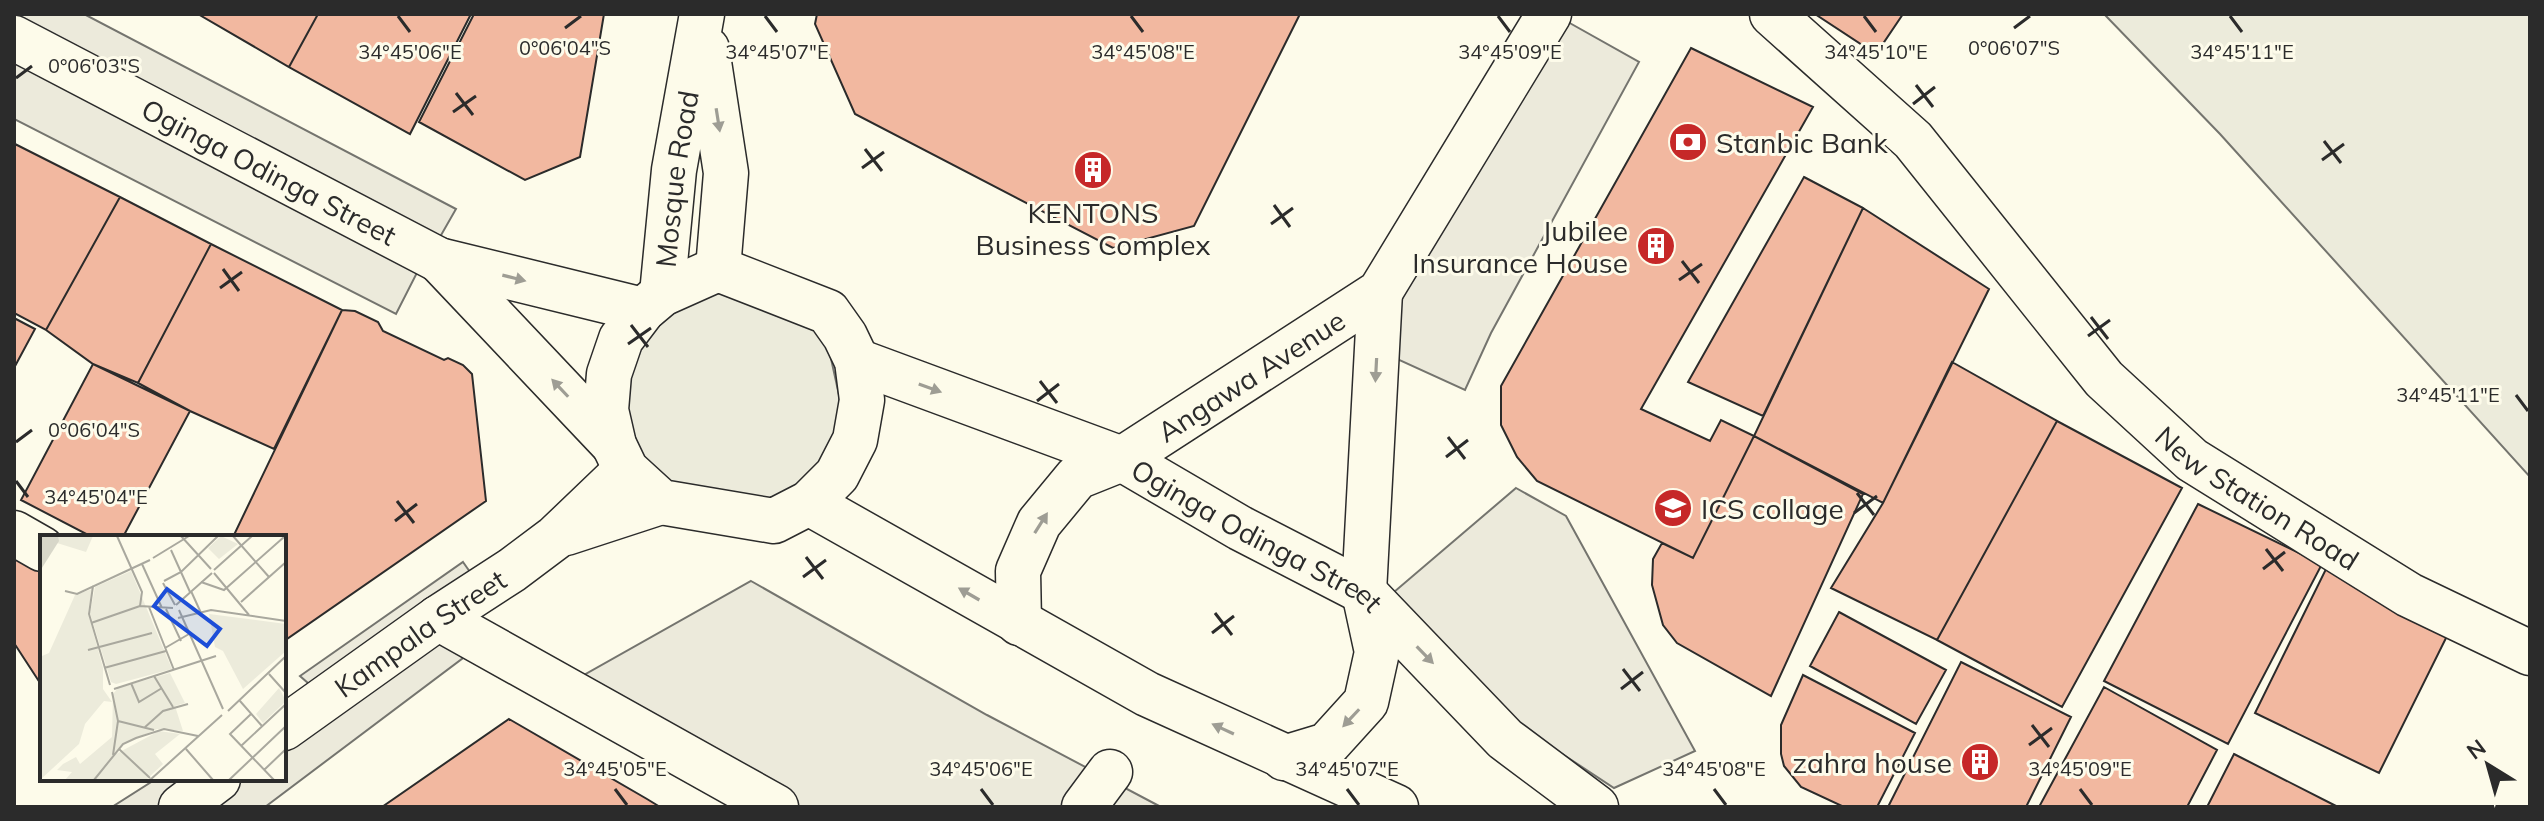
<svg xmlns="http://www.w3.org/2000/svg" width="2544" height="821" viewBox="0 0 2544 821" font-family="Mulish,sans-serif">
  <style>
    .green { fill: #ecebdb; stroke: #74746e; stroke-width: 2 }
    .parking { fill: #eceadb; stroke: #74746e; stroke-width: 2 }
    .building { fill: #f2b8a0; stroke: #2b2b2b; stroke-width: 2 }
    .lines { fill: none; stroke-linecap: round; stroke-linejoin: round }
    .minor-casing { stroke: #2b2b2b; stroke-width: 47 }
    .major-casing { stroke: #2b2b2b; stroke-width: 47 }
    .minor { stroke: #fdfbea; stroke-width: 44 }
    .major { stroke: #fdfbea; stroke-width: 44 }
    .oneway { fill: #9e9d94 }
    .ticks { fill: none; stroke: #2b2b2b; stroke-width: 3 }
    .labels { text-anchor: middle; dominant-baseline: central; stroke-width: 6; stroke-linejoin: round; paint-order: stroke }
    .poi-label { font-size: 28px; fill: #2b2b2b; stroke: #fdfbea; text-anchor: start }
    .street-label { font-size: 28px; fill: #2b2b2b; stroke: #fdfbea }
    .inset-road { fill: none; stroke: #a9a89e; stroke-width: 2 }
    .view { fill: #1d4ed8; fill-opacity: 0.15; stroke: #1d4ed8; stroke-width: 4 }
    .inset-edge { fill: none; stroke: #2b2b2b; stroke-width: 4 }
    .ticks-label { font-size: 20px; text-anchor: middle; fill: #2b2b2b; stroke: #fdfbea; stroke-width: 6; stroke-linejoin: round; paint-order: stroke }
  </style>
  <rect width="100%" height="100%" fill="#fdfbea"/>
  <path class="green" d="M2104,14H2530V477L2220,134Z
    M718,284L816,326L830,354L839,395L840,423L818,467L789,496L717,508L636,464L623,405L640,340L655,323Z"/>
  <path class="parking" d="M14,14H84L456,209L432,251L14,30Z
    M1559,17L1639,62L1491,333L1465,390L1386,354L1392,297Z
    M14,44L425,257L396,314L14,119Z
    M1516,488L1566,516L1695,751L1614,788L1512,721L1394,592Z
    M463,562L477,582L317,691L300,676Z
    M751,581L987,715L1161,807H801L568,684Z
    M435,626L463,658L265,807H193L230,779H284V739Z
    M156,779H203L166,807H112Z"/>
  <path class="building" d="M198,14H318L289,67Z
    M318,14H471L410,134L289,67Z
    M474,14H604L580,157L525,180L419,122Z
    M817,14H1300L1194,226L1113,248L855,114L815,24Z
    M1815,14H1903L1876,54Z
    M1691,48L1813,107L1641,409L1710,441L1721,420L1754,436L1693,558L1537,481L1517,457L1501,425V386Z
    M15,144L120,197L46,330L14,313Z
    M1804,177L1863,208L1763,416L1688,382Z
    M120,197L211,244L138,383L93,364L46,330Z
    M1863,208L1989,289L1883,503L1754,436Z
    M211,244L342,310L274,449L190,411L138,383Z
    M342,310L355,311L378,322L383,331L444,360L448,358L463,365L472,374L486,501L284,641V537H233Z
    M14,318L35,329L14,368Z
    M1952,362L2057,421L1937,640L1831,588L1883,503Z
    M93,364L190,411L123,537H92L21,500Z
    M2057,421L2182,488L2062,707L1937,640Z
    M1754,436L1863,494L1771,696L1677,643L1663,625L1652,585L1653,559L1662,543L1693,558Z
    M2198,504L2322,564L2228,744L2104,681Z
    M14,557L42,573V686L14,643Z
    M2326,569L2450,630L2379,773L2255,713Z
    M1839,612L1946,670L1916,724L1810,666Z
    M1961,662L2071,717L2026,807H1888Z
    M1803,675L1915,733L1877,807H1844L1801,787L1784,766L1781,754V725Z
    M2104,687L2217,750L2187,807H2039Z
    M509,719L647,799L660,807H382Z
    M2234,754L2338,807H2207Z"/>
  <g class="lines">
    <defs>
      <g id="minor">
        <path id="s1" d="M1772,14L1913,140L2104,379L2192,460L2409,595L2530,653"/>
        <path d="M14,533L42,549"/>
        <path d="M566,533L661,502"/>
        <path d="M438,618L776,807"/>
        <path id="s2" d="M284,728L438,618L512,570L556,537L626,470"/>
        <path d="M181,807L218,779"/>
        <path d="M1084,807L1110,772"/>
      </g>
      <g id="major">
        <path id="s3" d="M14,38L439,260L643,310"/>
        <path d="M707,49L726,173L718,269"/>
        <path d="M439,260L614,445"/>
        <path d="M718,269L828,312L845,336L857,361L862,400L855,440L837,475L809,503L774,521L661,502L626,470L614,445L606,410L609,374L621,339L643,310L662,294Z"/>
        <path id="s4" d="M662,294L674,170L702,14"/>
        <path id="s5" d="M857,361L1122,459L1240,528L1364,592L1505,739L1596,807"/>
        <path d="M809,503L1147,694L1396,807"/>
        <path id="s6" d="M1019,623L1018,571L1039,523L1077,477L1122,459L1380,292L1549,14"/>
        <path d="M1284,758L1327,745L1366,702L1377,652L1364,592L1380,292"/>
      </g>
    </defs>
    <use href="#minor" class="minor-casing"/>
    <use href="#major" class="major-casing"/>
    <use href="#minor" class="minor"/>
    <use href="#major" class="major"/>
  </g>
  <defs><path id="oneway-solid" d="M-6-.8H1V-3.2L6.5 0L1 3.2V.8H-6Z" transform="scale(2)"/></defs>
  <g class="oneway">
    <use href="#oneway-solid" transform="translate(718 120) rotate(81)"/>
    <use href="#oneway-solid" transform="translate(514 278) rotate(14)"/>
    <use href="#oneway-solid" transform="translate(1376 370) rotate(93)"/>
    <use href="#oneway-solid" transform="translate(560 388) rotate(-133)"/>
    <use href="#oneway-solid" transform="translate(930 388) rotate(20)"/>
    <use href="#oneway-solid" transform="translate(1041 523) rotate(-58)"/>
    <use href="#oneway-solid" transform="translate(969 594) rotate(-150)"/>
    <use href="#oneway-solid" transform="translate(1425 655) rotate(46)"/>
    <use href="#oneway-solid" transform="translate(1351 718) rotate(133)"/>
    <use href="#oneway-solid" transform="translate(1223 729) rotate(-155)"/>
  </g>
  <path class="ticks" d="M398,16L410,32M765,16L777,32M1131,16L1143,32M1498,16L1510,32M1864,16L1876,32M2230,16L2242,32M565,28L581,16M2014,28L2030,16M16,78L32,66M1916,85L1933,107M456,93L473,115M1913,104L1935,87M453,112L476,96M2324,141L2341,163M865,149L882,171M2322,160L2344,144M862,168L884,152M1274,205L1290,227M1271,224L1293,208M1682,261L1699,283M223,269L239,291M1679,280L1702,264M220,288L242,272M2091,317L2108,339M631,325L648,347M2088,336L2110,320M628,344L651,328M1040,381L1057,403M2516,395L2528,411M1037,401L1059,384M1448,437L1465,459M16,442L32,430M1446,457L1468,440M16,481L28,497M1857,493L1874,515M397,501L414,523M1854,513L1877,496M395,521L417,504M2266,549L2283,571M806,557L823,579M2263,569L2285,552M803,577L826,560M1215,613L1232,635M1212,633L1234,616M1623,669L1640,691M1621,689L1643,672M2032,725L2049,747M2029,745L2052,728M615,789L627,805M981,789L993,805M1347,789L1359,805M1714,789L1726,805M2080,789L2092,805"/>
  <defs>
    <symbol id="bank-disc" viewBox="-11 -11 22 22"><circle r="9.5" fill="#c62828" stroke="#fdfbea"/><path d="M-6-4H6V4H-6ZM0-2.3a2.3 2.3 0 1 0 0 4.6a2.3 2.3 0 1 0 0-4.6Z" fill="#fff"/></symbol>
    <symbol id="building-disc" viewBox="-11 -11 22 22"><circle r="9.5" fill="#c62828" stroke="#fdfbea"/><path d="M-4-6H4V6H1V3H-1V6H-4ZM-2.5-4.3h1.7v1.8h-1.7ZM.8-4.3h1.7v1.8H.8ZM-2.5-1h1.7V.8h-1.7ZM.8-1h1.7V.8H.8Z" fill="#fff"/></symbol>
    <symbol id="school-disc" viewBox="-11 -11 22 22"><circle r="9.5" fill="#c62828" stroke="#fdfbea"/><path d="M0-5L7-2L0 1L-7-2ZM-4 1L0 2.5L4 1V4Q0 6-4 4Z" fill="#fff"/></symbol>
  </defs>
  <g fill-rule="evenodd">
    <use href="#bank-disc" x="1666" y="120" width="44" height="44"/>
    <use href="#building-disc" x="1071" y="148" width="44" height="44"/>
    <use href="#building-disc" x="1634" y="224" width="44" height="44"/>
    <use href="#school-disc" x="1651" y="486" width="44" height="44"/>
    <use href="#building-disc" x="1958" y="740" width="44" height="44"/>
  </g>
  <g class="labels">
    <g class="poi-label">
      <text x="1716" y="142">Stanbic Bank</text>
      <text x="1093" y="212" text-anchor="middle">KENTONS<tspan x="1093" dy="32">Business Complex</tspan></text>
      <text x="1628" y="230" text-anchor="end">Jubilee<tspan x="1628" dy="32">Insurance House</tspan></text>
      <text x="1701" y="508">ICS collage</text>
      <text x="1952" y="762" text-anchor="end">zahra house</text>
    </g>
    <g class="street-label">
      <text stroke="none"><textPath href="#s3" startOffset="288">Oginga Odinga Street</textPath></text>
      <text stroke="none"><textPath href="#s4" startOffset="116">Mosque Road</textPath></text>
      <text stroke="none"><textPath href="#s6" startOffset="366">Angawa Avenue</textPath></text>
      <text stroke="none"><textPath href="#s1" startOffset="690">New Station Road</textPath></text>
      <text stroke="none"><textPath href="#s5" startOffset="438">Oginga Odinga Street</textPath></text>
      <text stroke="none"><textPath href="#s2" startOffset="166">Kampala Street</textPath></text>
    </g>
  </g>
  <g transform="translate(40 535)">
    <rect width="246" height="246" fill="#fdfbea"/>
    <path d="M18,1H53L46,17L17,8ZM181,1L198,9L179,24L168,13ZM91,36L132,134L76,149L71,147L50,78L55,52ZM52,54L48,78L63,133V154L72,167L64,166L45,189L39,209L0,245L2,121L9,118L35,60ZM169,79L246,89V116L203,154L183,116L175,112ZM130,138L145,168L135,171L143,196L117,194L83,209L76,219L119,196L140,199L115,219L123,229L106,245H25L32,237L17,235L23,229L36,222L40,229L72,202L73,159L78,153ZM239,153L246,166L223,188L216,179Z" fill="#ecebdb"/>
    <path d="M0,1H18L19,6L0,36Z" fill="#d8d7c9"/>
    <path class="inset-road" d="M77,1L102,57L100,71L133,73M141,1L171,34M193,1L229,42M131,15L150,57M113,23L149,1M102,29L122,73M174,35L212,1M174,38L209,80M124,46L141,37L178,1M161,47L184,55L244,2M123,48L135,70M53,51L49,79L70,150M25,56L37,59L110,25M151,56L161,78M201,67L246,27M136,70L172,38M109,72L134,135M126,74L141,106M139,75L183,174M138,83L171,75L246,86M51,88L100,71M125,113L149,99M48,115L112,98M64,133L126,116M229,139L246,158M114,141L133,172M91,148L99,167L122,153M74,154L176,121M72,157L78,186L73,220M200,166L222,191M188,176L246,121M211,179L190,199L234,245M78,186L114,195M104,193L123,176L148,169M201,211L246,169M79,214L110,243M146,214L173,245M224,235L246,214M54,245L83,209L96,203L124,194L158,201M110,245L182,180M189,245L246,191"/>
    <path class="view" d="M127,54L180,94L167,111L114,71Z"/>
    <rect width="246" height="246" class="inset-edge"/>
  </g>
  <g class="ticks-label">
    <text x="565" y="55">0°06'04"S</text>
    <text x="2014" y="55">0°06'07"S</text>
    <text x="410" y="59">34°45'06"E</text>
    <text x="777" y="59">34°45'07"E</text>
    <text x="1143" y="59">34°45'08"E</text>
    <text x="1510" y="59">34°45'09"E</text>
    <text x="1876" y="59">34°45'10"E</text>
    <text x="2242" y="59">34°45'11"E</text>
    <text x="94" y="73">0°06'03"S</text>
    <text x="2448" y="402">34°45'11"E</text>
    <text x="94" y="437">0°06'04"S</text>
    <text x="96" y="504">34°45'04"E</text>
    <text x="615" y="776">34°45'05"E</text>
    <text x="981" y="776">34°45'06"E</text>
    <text x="1347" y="776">34°45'07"E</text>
    <text x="1714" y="776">34°45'08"E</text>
    <text x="2080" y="776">34°45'09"E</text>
  </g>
  <rect width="2544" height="821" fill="none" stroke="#2b2b2b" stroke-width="32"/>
  <g transform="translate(2488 765) rotate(323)" stroke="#fdfbea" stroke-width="6" paint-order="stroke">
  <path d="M0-6L14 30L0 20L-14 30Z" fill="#2b2b2b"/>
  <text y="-12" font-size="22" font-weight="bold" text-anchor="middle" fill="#2b2b2b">N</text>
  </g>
</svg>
